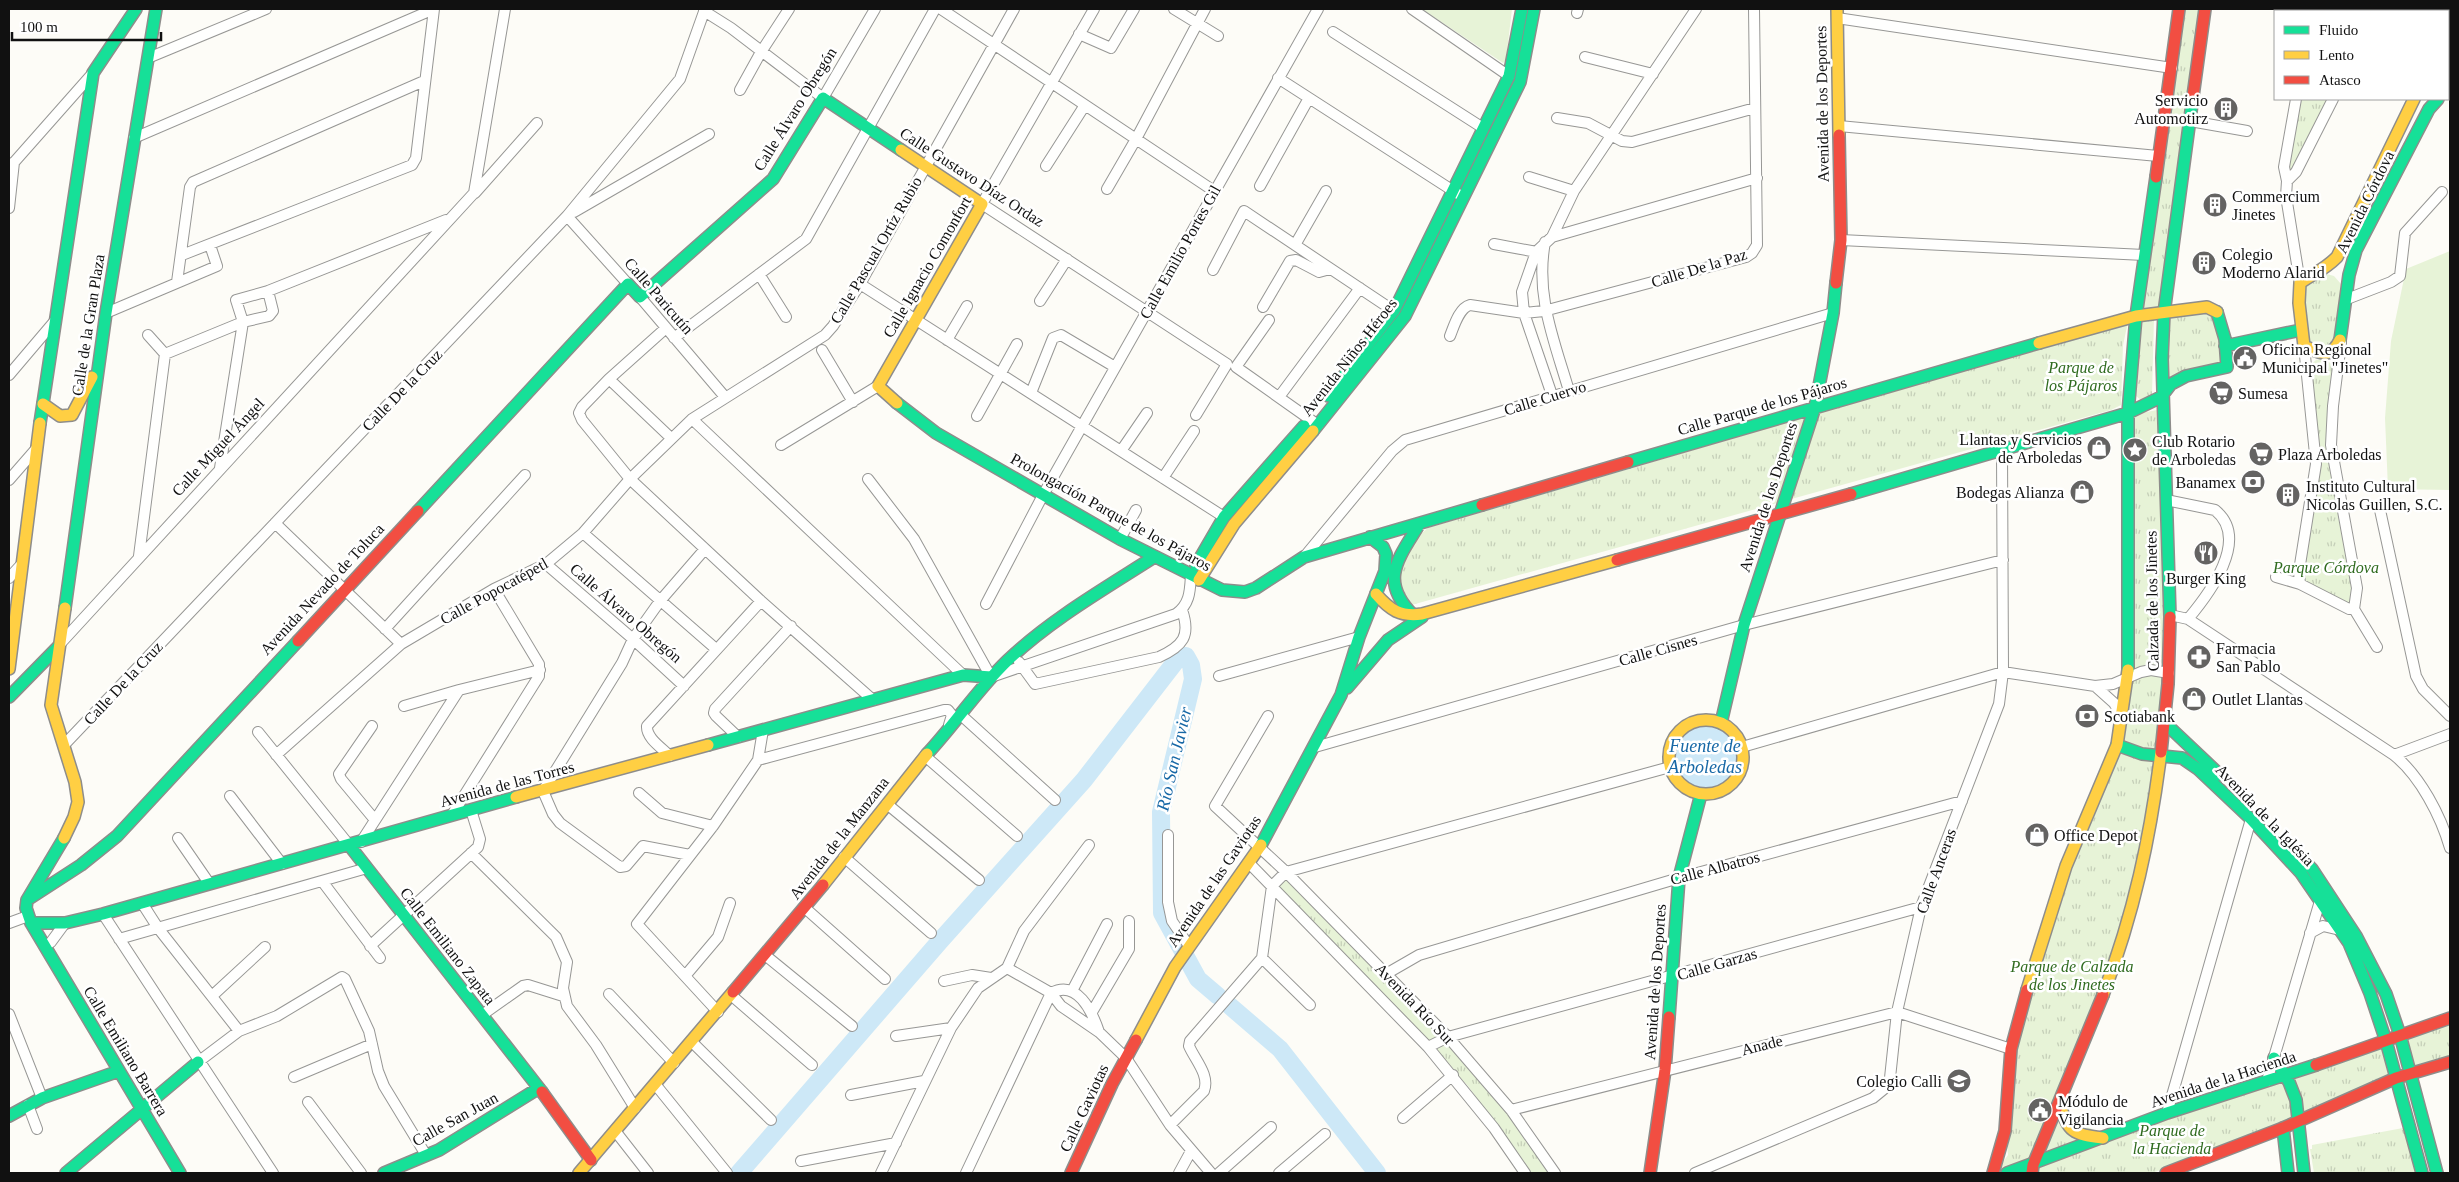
<svg xmlns="http://www.w3.org/2000/svg" width="2459" height="1182" viewBox="0 0 2459 1182" font-family="Georgia,serif">
  <style>
    .grass { fill: #e7f3d7 }
    .park { fill: url(#park-tufts) }
    .water { fill: #cde8f7 }
    .lines { fill: none; stroke-linecap: round; stroke-linejoin: round }
    .river { stroke: #cde8f7; stroke-width: 18 }
    .street-casing { stroke: #979795; stroke-width: 12 }
    .fast-casing { stroke: #8e8d8b; stroke-width: 14 }
    .slow-casing { stroke: #8e8d8b; stroke-width: 14 }
    .jam-casing { stroke: #8e8d8b; stroke-width: 14 }
    .street { stroke: #fffffe; stroke-width: 10 }
    .fast { stroke: #16e098; stroke-width: 11 }
    .slow { stroke: #ffcf43; stroke-width: 11 }
    .jam { stroke: #f24e42; stroke-width: 11 }
    .labels { text-anchor: middle; dominant-baseline: central; stroke-width: 5; stroke-linejoin: round; paint-order: stroke }
    .poi-label { font-size: 16px; fill: #111; stroke: #fff; text-anchor: start }
    .street-label { font-size: 16px; fill: #111; stroke: #fff }
    .park-label { font-size: 16px; font-style: italic; fill: #2f6b1f; stroke: #fff }
    .water-label { font-size: 18px; font-style: italic; fill: #1768a6; stroke: #fff }
  </style>
  <defs>
    <pattern id="park-tufts" width="24" height="20" patternUnits="userSpaceOnUse" patternTransform="scale(1.25)"><rect width="24" height="20" fill="#e7f3d7"/><path d="M3 7l-1-3M5 7V3M7 7l1-3M15 17l-1-3M17 17v-4M19 17l1-3" fill="none" stroke="#c5cfb8"/></pattern>
  </defs>
  <rect width="100%" height="100%" fill="#fdfcf7"/>
  <path class="grass" d="M1422,9H1512L1506,60L1503,63Z
    M2450,251V490L2388,489L2385,418L2391,341L2406,269Z"/>
  <path class="park" d="M2180,9H2204L2162,308L2138,312Z
    M2299,99H2331L2288,178L2286,166Z
    M2323,273L2334,276L2341,284L2337,336L2327,349L2305,345L2303,283Z
    M2212,312L2226,367L2167,377L2168,316Z
    M2140,317H2154L2152,395L2141,400L2136,396Z
    M2128,322L2123,345L2121,405L2111,410L1408,606L1397,595L1401,568L1412,541L1428,528Z
    M2323,359L2336,366L2330,445L2352,572L2354,608L2306,587L2300,571L2316,464L2309,366L2316,360Z
    M2157,410L2169,615L2151,833L2067,1099L2068,1117L2104,1135L1995,1173L2008,1155L2006,1132L2013,1049L2038,957L2120,745L2131,415Z
    M1286,873L1487,1084L1552,1173H1531L1468,1086L1273,886Z
    M2450,1020V1057L2413,1070L2403,1036Z
    M2385,1043L2394,1077L2299,1120L2288,1077Z
    M2285,1078L2297,1120L2152,1173H2034V1166Z
    M2403,1128L2416,1173H2314L2310,1149H2312V1145Z"/>
  <path class="water" d="M1672 756a33 33 0 1 1 66 0a33 33 0 1 1-66 0Z"/>
  <g class="lines">
    <path class="river" d="M1230,1006L1280,1049L1377,1173
      M739,1173L940,941L1084,780L1176,661L1186,656L1191,665L1193,679L1161,812L1162,913L1198,979L1218,996"/>
    <defs>
      <path id="street" d="M941,9L1214,191
        M1094,9L982,204L1227,364L1196,415
        M1174,9L1218,36
        M1412,9L1509,76
        M704,11L731,28L823,98L875,9
        M2310,11L2311,9
        M2376,11L2377,9
        M1577,13L1578,9
        M1837,18L2172,68
        M1333,32L1483,128
        M1079,34L1111,48L1134,9
        M1585,57L1653,74
        M148,58L266,9
        M1278,78L1458,194
        M740,90L761,52L789,9
        M2296,99L2284,167L2287,181L2286,196L2300,283
        M1557,118L1588,123L1622,141L1632,142L1755,108
        M2190,121L2247,131
        M1839,126L2158,156
        M134,138L434,9
        M1046,166L1085,105
        M9,168L93,73
        M1529,177L1574,191
        M2287,181L2296,172L2333,99
        M1260,186L1309,98
        M1107,189L1136,139L1205,9
        M475,193L537,123
        M9,208L14,162
        M574,212L709,134
        M567,216L628,284
        M1552,237L1757,178
        M1841,240L2144,255
        M1545,242C1535,295 1554,340 1569,391
        M1494,244L1542,253
        M1295,245L1326,191
        M182,255L412,165L416,158L434,9
        M1213,270L1244,211L1394,311
        M759,274L786,317
        M177,282L190,187L193,182L424,81
        M860,284L1224,517
        M640,297L725,397
        M2347,299L2391,282L2400,276L2405,233L2442,192
        M1040,301L1067,259
        M1263,307L1290,261L1296,260L1319,272L1330,269
        M106,313L217,266L210,245
        M1269,320L1236,367L1318,425
        M666,328L609,379L582,407L579,413L582,420L630,479L761,601L873,700
        M148,335L165,354L243,322L269,316L273,311L268,291
        M1450,336C1454,326 1459,308 1470,305L1524,313L1544,311L1746,257L1752,253L1757,245L1754,9
        M674,338L806,239L935,9
        M947,340L967,306
        M2341,343L2333,406L2331,445L2357,588L2354,609
        M822,350L853,402
        M9,375L54,322
        M609,379L671,438
        M1031,393L1053,338L1061,335L1115,367
        M1552,395L1524,313L1522,292L1536,252L1552,237L1574,191L1696,9
        M1279,397L1360,288
        M977,416L1017,344
        M692,419L963,675
        M781,445L878,386
        M1121,451L1147,413
        M220,468L243,322L236,300L268,291L446,220
        M1163,478L1194,431
        M868,479L914,539L991,677L1176,614C1190,604 1190,591 1191,575
        M9,480L36,449
        M2166,500L2215,510C2251,539 2209,594 2188,619
        M2380,510L2416,676L2423,689L2450,716
        M275,523L401,644
        M583,533L716,649
        M1120,539L1136,510
        M139,556L165,354
        M1305,556L1392,451L1405,440L1833,313
        M546,564L633,639L684,686
        M2276,577L2300,584L2349,609H2354
        M9,578L20,566
        M2300,584L2299,571L2316,464L2304,346
        M986,604L1043,495L1318,9
        M2354,609L2377,647
        M2170,615L2188,619L2394,755C2420,776 2441,816 2450,848
        M385,629L525,475
        M60,644L474,193L505,9
        M1019,662L1035,684L1159,657C1183,646 1191,636 1182,610
        M1219,676L1359,637
        M2095,686L2114,703L2122,717
        M404,706L459,690
        M961,715L1055,800
        M1268,716L1215,806L1286,872L1448,1037L1511,1110L1555,1173
        M372,726L339,774L341,779L375,820
        M258,732L349,845
        M738,737L716,716L714,713L715,709L791,626
        M64,745L567,216L680,79L705,9
        M1315,747L1744,625L2003,560
        M1742,747L2003,672L2095,686L2113,684L2141,672L2151,670L2169,673
        M276,755L401,644L494,589L546,564L583,533L630,479L692,419L825,335L833,326L860,284L1014,9
        M2394,755L2450,734
        M670,756C662,748 646,738 647,726L761,601
        M925,756L1017,836
        M758,760L944,710H948L952,715L949,725
        M639,793L662,813L713,826
        M230,796L282,864
        M887,804L979,880
        M452,815L539,676V664L494,589
        M1168,835V902L1172,921L1189,946
        M178,838L209,883
        M361,842L459,690L540,670
        M471,853L556,937L567,962L563,988L567,1006L596,1045L635,1108
        M690,855L643,846L626,866L620,867L560,823L553,814L543,791L622,663L633,639L660,601L705,549
        M844,857L931,933
        M1249,863L1428,1047L1494,1128L1525,1173
        M322,881L380,958
        M142,903L158,928L239,1031
        M805,908L885,979
        M103,914L273,1173
        M9,923L28,916
        M2310,933L2323,926L2340,930
        M119,939L367,868
        M45,946L51,942L65,923
        M370,946L478,847L480,839L471,810
        M765,955L852,1026
        M1262,958L1310,1005
        M1007,968L1051,993L1061,1006L1099,1032L1126,1058L1170,1125L1211,1173
        M1007,968L1024,931L1089,845
        M1386,974L1419,955L1679,878L1962,801
        M685,976L718,937L730,903
        M944,981L972,975L991,978
        M1072,991L1107,924
        M1051,993C1077,979 1092,1011 1099,1032
        M609,994L674,1063
        M731,995L812,1065
        M212,996L265,947
        M718,1012L637,924L713,826L758,760L763,730
        M1092,1012L1129,949V921
        M9,1014L42,1098
        M482,1015L523,986L528,985L563,996
        M896,1036L951,1028
        M692,1042L771,1120
        M1428,1047L1448,1037L1921,907
        M198,1062L239,1031L277,1016L342,977L345,979L369,1031L378,1071L384,1086L426,1155
        M294,1077L372,1044
        M2267,1081L2320,901
        M655,1084L727,1173
        M851,1095L924,1081
        M308,1102L361,1173
        M28,1105L37,1129
        M1511,1110L1897,1012L2011,1049
        M2167,1113L2251,819
        M1403,1118L1453,1075
        M1170,1125L1204,1091C1210,1075 1195,1060 1189,1046L1190,1041L1262,958L1272,886L1286,872L1670,767
        M616,1132L648,1173
        M801,1161L896,1143
        M881,1173L951,1028L978,988L1007,968
        M966,1173L1051,993
        M1179,1173L1191,1151
        M1219,1173L1271,1127
        M1279,1173L1325,1134
        M1695,1173L1873,1098L1884,1089L1890,1078L1897,1012L1921,907L1999,704L2003,672L2002,449"/>
      <path id="fast" d="M2448,66H2450
        M2340,340L2349,275L2356,250L2429,109L2438,99
        M2225,346L2301,330
        M1328,396L1394,311L1509,76L1522,9
        M897,403L936,433L1120,539L1222,590L1245,592L1256,588L1304,557L1482,505
        M40,423L93,73L136,9
        M1313,431L1405,316L1520,82L1534,9
        M1628,462L2039,343
        M1851,494L2128,413L2161,397L2171,384L2186,376L2227,367L2225,339L2217,312
        M418,511L628,284L640,297L773,179L823,98L901,150
        M1196,565L1224,517L1304,426
        M65,608L106,313L156,9
        M1413,615C1378,580 1399,558 1420,523
        M2170,617L2162,358L2164,313L2193,96
        M2128,670V413L2136,316L2156,177
        M1347,688L1388,640L1422,617
        M9,697L58,647
        M1721,723L1744,625L1815,407L1833,313L1836,283
        M2165,723L2220,775
        M708,745L963,675L991,677
        M2117,745L2142,754L2182,758L2198,769L2251,819L2301,873L2349,943L2370,993L2386,1041L2422,1173
        M927,754C955,724 977,690 1007,661C1050,620 1104,589 1154,557
        M64,838L27,900L26,908L31,923L180,1173
        M349,845L542,1092
        M1261,845L1341,695L1359,637L1385,571L1386,554L1383,547L1370,537
        M2290,846L2312,869L2356,936L2386,994L2400,1035L2437,1173
        M27,900L81,865L117,836L298,641
        M31,923H65L103,914L516,797
        M1669,1017L1679,878L1701,794
        M2274,1058L2289,1082L2296,1100L2304,1173
        M9,1116L42,1098L119,1071
        M2283,1128L2288,1173
        M66,1173L198,1062
        M384,1173L439,1150L539,1088
        M2007,1173L2167,1113L2316,1065"/>
      <path id="slow" d="M1837,9L1839,135
        M2448,89L2450,88
        M2340,340C2330,360 2321,353 2304,346L2299,303L2300,283C2315,272 2323,271 2337,257L2414,99
        M2039,343L2136,316L2207,307L2217,312
        M897,403L878,386L982,204L901,150
        M43,404L60,416L72,415L92,377
        M1199,580L1234,524L1313,431
        M1376,594C1390,610 1400,617 1422,614L1617,560
        M9,669L40,423
        M1669 757a37 37 0 1 1 74 0a37 37 0 1 1-74 0Z
        M516,797L708,745
        M64,838L74,817L78,802L75,782L51,705L65,608
        M823,885L927,754
        M2027,990L2066,866L2117,745L2128,670
        M2103,995C2134,913 2150,839 2161,752
        M1136,1040L1175,967L1261,845
        M2059,1103C2069,1133 2072,1134 2103,1138
        M579,1173L733,992"/>
      <path id="jam" d="M2193,96L2205,9
        M2156,177L2179,9
        M1836,283L1841,240L1839,135
        M1482,505L1628,462
        M1617,560L1851,494
        M298,641L418,511
        M2161,752L2168,684L2170,617
        M733,992L823,885
        M2316,1065L2450,1018
        M542,1092L591,1160
        M1071,1173L1112,1084L1136,1040
        M1650,1173L1665,1070L1669,1017
        M1993,1173L2005,1131L2011,1049L2027,990
        M2032,1173L2033,1165L2103,995
        M2166,1173L2283,1128L2396,1078L2450,1062"/>
    </defs>
    <use href="#street" class="street-casing"/>
    <use href="#fast" class="fast-casing"/>
    <use href="#slow" class="slow-casing"/>
    <use href="#jam" class="jam-casing"/>
    <use href="#street" class="street"/>
    <use href="#fast" class="fast"/>
    <use href="#slow" class="slow"/>
    <use href="#jam" class="jam"/>
  </g>
  <defs>
    <symbol id="building-disc" viewBox="-11 -11 22 22"><circle r="9.5" fill="#646362" stroke="#fff"/><path d="M-4-6H4V6H1V3H-1V6H-4ZM-2.5-4.3h1.7v1.8h-1.7ZM.8-4.3h1.7v1.8H.8ZM-2.5-1h1.7V.8h-1.7ZM.8-1h1.7V.8H.8Z" fill="#fff"/></symbol>
    <symbol id="civic-disc" viewBox="-11 -11 22 22"><circle r="9.5" fill="#646362" stroke="#fff"/><path d="M-.6-6.5H3V-4.5H.6V-3L4-1V1h2V6H-6V1h2V-1L-.6-3ZM-1.2 2.5V6h2.4V2.5Z" fill="#fff"/></symbol>
    <symbol id="supermarket-disc" viewBox="-11 -11 22 22"><circle r="9.5" fill="#646362" stroke="#fff"/><path d="M-6-5.5h2.5l.6 2H6L4.5 2H-2.5L-4.4-4H-6ZM-1.5 3.2a1.3 1.3 0 1 0 .1 0ZM3 3.2a1.3 1.3 0 1 0 .1 0Z" fill="#fff"/></symbol>
    <symbol id="shop-disc" viewBox="-11 -11 22 22"><circle r="9.5" fill="#646362" stroke="#fff"/><path d="M-5-2.5h2.3a2.7 3.5 0 0 1 5.4 0H5L5.5 6h-11ZM-1.5-2.5h3a1.5 2.3 0 0 0-3 0Z" fill="#fff"/></symbol>
    <symbol id="sight-disc" viewBox="-11 -11 22 22"><circle r="9.5" fill="#646362" stroke="#fff"/><path d="M0-6L1.8-2.2L6-1.7L2.9 1.2L3.7 5.4L0 3.3L-3.7 5.4L-2.9 1.2L-6-1.7L-1.8-2.2Z" fill="#fff"/></symbol>
    <symbol id="bank-disc" viewBox="-11 -11 22 22"><circle r="9.5" fill="#646362" stroke="#fff"/><path d="M-6-4H6V4H-6ZM0-2.3a2.3 2.3 0 1 0 0 4.6a2.3 2.3 0 1 0 0-4.6Z" fill="#fff"/></symbol>
    <symbol id="restaurant-disc" viewBox="-11 -11 22 22"><circle r="9.5" fill="#646362" stroke="#fff"/><path d="M-5-6h1v4h1v-4h1v4h1v-4h1v5L-1.5 .5V6h-2V.5L-5-1ZM5-6V6H3V1.5H1.5Q1.5-4 5-6Z" fill="#fff"/></symbol>
    <symbol id="pharmacy-disc" viewBox="-11 -11 22 22"><circle r="9.5" fill="#646362" stroke="#fff"/><path d="M-2-6h4v4h4v4h-4v4h-4v-4h-4v-4h4Z" fill="#fff"/></symbol>
    <symbol id="school-disc" viewBox="-11 -11 22 22"><circle r="9.5" fill="#646362" stroke="#fff"/><path d="M0-5L7-2L0 1L-7-2ZM-4 1L0 2.5L4 1V4Q0 6-4 4Z" fill="#fff"/></symbol>
  </defs>
  <g fill-rule="evenodd">
    <use href="#building-disc" x="2212" y="95" width="28" height="28"/>
    <use href="#building-disc" x="2201" y="191" width="28" height="28"/>
    <use href="#building-disc" x="2190" y="249" width="28" height="28"/>
    <use href="#civic-disc" x="2231" y="344" width="28" height="28"/>
    <use href="#supermarket-disc" x="2207" y="379" width="28" height="28"/>
    <use href="#shop-disc" x="2085" y="434" width="28" height="28"/>
    <use href="#sight-disc" x="2121" y="436" width="28" height="28"/>
    <use href="#supermarket-disc" x="2247" y="440" width="28" height="28"/>
    <use href="#bank-disc" x="2239" y="468" width="28" height="28"/>
    <use href="#shop-disc" x="2068" y="478" width="28" height="28"/>
    <use href="#building-disc" x="2274" y="481" width="28" height="28"/>
    <use href="#restaurant-disc" x="2192" y="539" width="28" height="28"/>
    <use href="#pharmacy-disc" x="2185" y="643" width="28" height="28"/>
    <use href="#shop-disc" x="2180" y="685" width="28" height="28"/>
    <use href="#bank-disc" x="2073" y="702" width="28" height="28"/>
    <use href="#shop-disc" x="2023" y="821" width="28" height="28"/>
    <use href="#school-disc" x="1945" y="1067" width="28" height="28"/>
    <use href="#civic-disc" x="2026" y="1096" width="28" height="28"/>
  </g>
  <g class="labels">
    <g class="poi-label">
      <text x="2208" y="100" text-anchor="end">Servicio<tspan x="2208" dy="18">Automotirz</tspan></text>
      <text x="2232" y="196">Commercium<tspan x="2232" dy="18">Jinetes</tspan></text>
      <text x="2222" y="254">Colegio<tspan x="2222" dy="18">Moderno Alarid</tspan></text>
      <text x="2262" y="349">Oficina Regional<tspan x="2262" dy="18">Municipal "Jinetes"</tspan></text>
      <text x="2238" y="393">Sumesa</text>
      <text x="2082" y="439" text-anchor="end">Llantas y Servicios<tspan x="2082" dy="18">de Arboledas</tspan></text>
      <text x="2152" y="441">Club Rotario<tspan x="2152" dy="18">de Arboledas</tspan></text>
      <text x="2278" y="454">Plaza Arboledas</text>
      <text x="2236" y="482" text-anchor="end">Banamex</text>
      <text x="2306" y="486">Instituto Cultural<tspan x="2306" dy="18">Nicolas Guillen, S.C.</tspan></text>
      <text x="2064" y="492" text-anchor="end">Bodegas Alianza</text>
      <text x="2206" y="578" text-anchor="middle">Burger King</text>
      <text x="2216" y="648">Farmacia<tspan x="2216" dy="18">San Pablo</tspan></text>
      <text x="2212" y="699">Outlet Llantas</text>
      <text x="2104" y="716">Scotiabank</text>
      <text x="2054" y="835">Office Depot</text>
      <text x="1942" y="1081" text-anchor="end">Colegio Calli</text>
      <text x="2058" y="1101">Módulo de<tspan x="2058" dy="18">Vigilancia</tspan></text>
    </g>
    <g class="street-label">
      <text transform="translate(1822 104) rotate(-91)">Avenida de los Deportes</text>
      <text transform="translate(795 109) rotate(-58)">Calle Álvaro Obregón</text>
      <text transform="translate(972 177) rotate(33)">Calle Gustavo Díaz Ordaz</text>
      <text transform="translate(2365 202) rotate(-64)">Avenida Córdova</text>
      <text transform="translate(876 250) rotate(-60)">Calle Pascual Ortíz Rubio</text>
      <text transform="translate(1180 252) rotate(-61)">Calle Emilio Portes Gil</text>
      <text transform="translate(927 267) rotate(-60)">Calle Ignacio Comonfort</text>
      <text transform="translate(1699 268) rotate(-17)">Calle De la Paz</text>
      <text transform="translate(659 296) rotate(49)">Calle Paricutín</text>
      <text transform="translate(88 325) rotate(-81)">Calle de la Gran Plaza</text>
      <text transform="translate(1349 357) rotate(-52)">Avenida Niños Héroes</text>
      <text transform="translate(402 390) rotate(-46)">Calle De la Cruz</text>
      <text transform="translate(1545 398) rotate(-17)">Calle Cuervo</text>
      <text transform="translate(1762 406) rotate(-16)">Calle Parque de los Pájaros</text>
      <text transform="translate(218 447) rotate(-47)">Calle Miguel Ángel</text>
      <text transform="translate(1768 497) rotate(-72)">Avenida de los Deportes</text>
      <text transform="translate(1111 512) rotate(29)">Prolongación Parque de los Pájaros</text>
      <text transform="translate(322 589) rotate(-47)">Avenida Nevado de Toluca</text>
      <text transform="translate(494 591) rotate(-29)">Calle Popocatépetl</text>
      <text transform="translate(2152 601) rotate(-91)">Calzada de los Jinetes</text>
      <text transform="translate(626 613) rotate(41)">Calle Álvaro Obregón</text>
      <text transform="translate(1658 650) rotate(-16)">Calle Cisnes</text>
      <text transform="translate(123 683) rotate(-47)">Calle De la Cruz</text>
      <text transform="translate(507 784) rotate(-15)">Avenida de las Torres</text>
      <text transform="translate(2265 815) rotate(46)">Avenida de la Iglésia</text>
      <text transform="translate(839 838) rotate(-52)">Avenida de la Manzana</text>
      <text transform="translate(1715 868) rotate(-15)">Calle Albatros</text>
      <text transform="translate(1936 871) rotate(-70)">Calle Anceras</text>
      <text transform="translate(1214 881) rotate(-56)">Avenida de las Gaviotas</text>
      <text transform="translate(448 946) rotate(52)">Calle Emiliano Zapata</text>
      <text transform="translate(1717 964) rotate(-16)">Calle Garzas</text>
      <text transform="translate(1655 982) rotate(-86)">Avenida de los Deportes</text>
      <text transform="translate(1415 1004) rotate(46)">Avenida Río Sur</text>
      <text transform="translate(1762 1045) rotate(-14)">Anade</text>
      <text transform="translate(126 1051) rotate(59)">Calle Emiliano Barrera</text>
      <text transform="translate(2223 1079) rotate(-18)">Avenida de la Hacienda</text>
      <text transform="translate(1084 1108) rotate(-65)">Calle Gaviotas</text>
      <text transform="translate(455 1119) rotate(-29)">Calle San Juan</text>
    </g>
    <g class="park-label">
      <text x="2081" y="367">Parque de<tspan x="2081" dy="18">los Pájaros</tspan></text>
      <text x="2326" y="567">Parque Córdova</text>
      <text x="2072" y="966">Parque de Calzada<tspan x="2072" dy="18">de los Jinetes</tspan></text>
      <text x="2172" y="1130">Parque de<tspan x="2172" dy="18">la Hacienda</tspan></text>
    </g>
    <g class="water-label">
      <text x="1705" y="746">Fuente de<tspan x="1705" dy="21">Arboledas</tspan></text>
      <text transform="translate(1174 759) rotate(-77)">Río San Javier</text>
    </g>
  </g>
  <rect width="2459" height="1182" fill="none" stroke="#111111" stroke-width="20"/>
  <rect x="2274" y="10" width="175" height="90" fill="#ffffff" stroke="#a0a0a0"/>
  <rect x="2284" y="26" width="25" height="8" fill="#16e098" stroke="#a0a0a0"/>
  <text x="2319" y="35" font-size="15" fill="#111111">Fluido</text>
  <rect x="2284" y="51" width="25" height="8" fill="#ffcf43" stroke="#a0a0a0"/>
  <text x="2319" y="60" font-size="15" fill="#111111">Lento</text>
  <rect x="2284" y="76" width="25" height="8" fill="#f24e42" stroke="#a0a0a0"/>
  <text x="2319" y="85" font-size="15" fill="#111111">Atasco</text>
  <path d="M12 32v8h149v-8" fill="none" stroke="#111111" stroke-width="2.5"/>
  <text x="20" y="32" font-size="15" fill="#111111" stroke="#ffffff" stroke-width="4" paint-order="stroke">100 m</text>
</svg>
